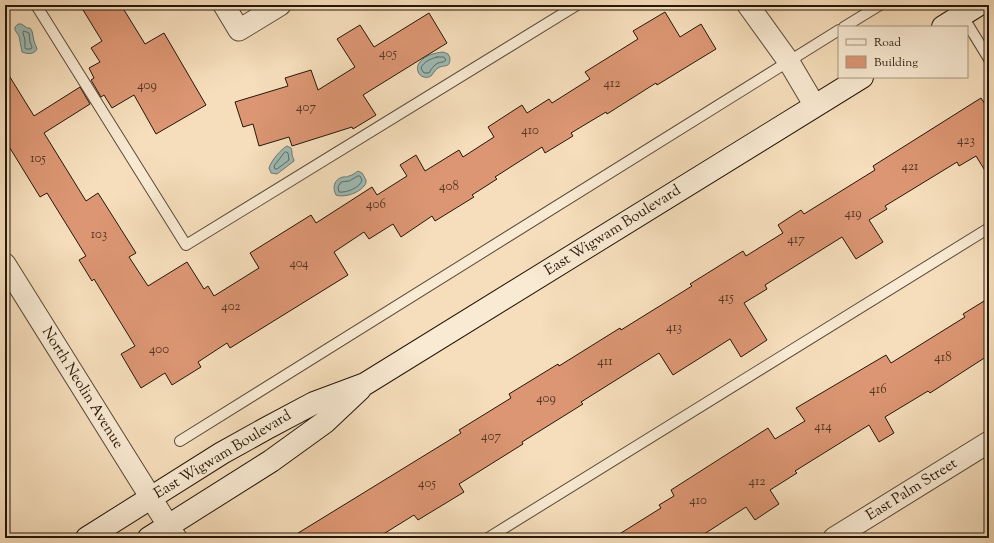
<svg xmlns="http://www.w3.org/2000/svg" width="994" height="543" viewBox="0 0 994 543" font-family="'Sorts Mill Goudy',serif">
  <style>
    .water { fill: #9dbbb5; stroke: #6d7970 }
    .lines { fill: none; stroke-linecap: round; stroke-linejoin: round }
    .shore { stroke: #61695f; stroke-width: 1 }
    .building { fill: #dc9673; stroke: #251709 }
    .lane-casing { stroke: #594936; stroke-width: 12 }
    .street-casing { stroke: #594936; stroke-width: 23 }
    .secondary-casing { stroke: #251709; stroke-width: 24 }
    .lane { stroke: #f9ead3; stroke-width: 10 }
    .street { stroke: #f9ead3; stroke-width: 21 }
    .secondary { stroke: #f9ead3; stroke-width: 22 }
    .labels { text-anchor: middle; dominant-baseline: central; stroke-width: 3; stroke-linejoin: round; paint-order: stroke }
    .number-label { font-size: 13px; fill: #533724 }
    .street-label { font-size: 15px; fill: #251709; stroke: #f9ead3 }
  </style>
  <rect width="100%" height="100%" fill="#f6debc"/>
  <filter id="stains"><feTurbulence type="fractalNoise" baseFrequency=".005" numOctaves="4"/><feColorMatrix values="0 0 0 0 .2 0 0 0 0 .09 0 0 0 0 .02 0 0 0 .5 -.17"/></filter>
  <radialGradient id="worn" r=".72"><stop offset=".6" stop-color="#630" stop-opacity="0"/><stop offset="1" stop-color="#630" stop-opacity=".3"/></radialGradient>
  <path class="water" d="M18,24H21L23,25L27,28H30L32,31L34,41L37,49C34,55 27,54 22,52L19,36L15,30V27Z
    M443,52L448,54L450,58C450,69 444,64 438,68C435,70 433,74 431,76C429,77 427,78 424,77C418,76 415,67 420,62C425,55 435,53 443,52Z
    M287,146L291,148C292,150 292,151 292,154C292,157 294,158 294,161L277,174L271,173L269,168C271,161 281,149 287,146Z
    M358,171L362,173L366,180C366,183 366,184 364,186C359,193 344,198 336,195C332,188 334,179 343,177C348,176 344,178 349,176C353,175 355,173 358,171Z"/>
  <g class="lines">
    <path class="shore" d="M24,31L29,33L30,42L32,47L31,49H26L25,48V40L23,33Z
      M437,57H444L446,60C443,63 441,62 438,63C434,65 431,69 429,73H425L423,72L421,68C424,61 431,59 437,57Z
      M286,152L288,153L289,160L277,169H275L274,166L284,153Z
      M358,176H360L362,180C360,188 346,193 339,192L338,187L341,182L349,181Z"/>
  </g>
  <path class="building" d="M80,5H121L145,44L164,33L206,105L156,134L134,95L112,108L104,95L101,97L91,80L94,78L89,68L100,62L91,48L102,41Z
    M665,12L680,37L701,24L716,49L657,85L656,83L607,114L606,112L571,133L573,136L545,153L542,147L495,177L497,179L472,195L474,197L435,221L432,216L401,237L393,224L369,239L364,232L334,252L348,275L230,348L227,343L198,362L201,367L172,385L165,373L141,388L121,354L135,346L94,279L92,281L79,260L86,256L47,193L40,197L5,140V69L34,116L80,87L90,104L44,133L86,201L98,193L136,253L129,257L148,286L187,262L204,289L208,286L214,296L259,268L250,253L311,215L316,223L372,187L377,195L407,176L400,165L416,155L425,171L459,150L463,157L494,137L488,127L522,105L527,113L549,99L552,103L590,79L585,72L638,39L633,31Z
    M429,13L447,43L363,95L376,115L353,129L352,127L292,146L289,137L259,146L253,124L243,127L235,102L288,86L285,78L311,70L318,90L355,67L337,39L360,25L374,47Z
    M981,98L989,110V177L976,156L959,166L957,162L885,206L887,209L869,220L883,242L856,259L842,237L765,285L767,289L744,303L767,340L741,357L730,339L673,375L659,353L581,402L583,404L522,442L523,444L459,484L464,492L418,520L414,515L377,538H290L461,433L459,430L511,398L509,394L558,364L559,366L620,328L621,330L692,286L690,284L743,251L746,256L783,233L778,225L801,210L804,214L875,170L873,166Z
    M989,298V355L930,393L928,391L885,417L894,433L879,442L869,425L795,471L797,473L770,490L779,504L755,520L746,507L698,538H613L661,508L659,505L674,496L671,490L768,428L775,439L805,421L796,408L886,355L891,363L965,317L963,314Z"/>
  <g class="lines">
    <defs>
      <path id="lane" d="M36,5L186,245L577,5
        M962,15L989,59
        M844,27L880,5
        M180,441L839,30
        M488,538L989,228"/>
      <path id="street" d="M224,5L239,30L280,5
        M748,5L789,62L815,106
        M5,264L176,538
        M834,538L989,442"/>
      <path id="secondary" d="M943,27L978,5
        M87,538L222,453L267,428L314,403L365,384L862,77
        M149,538L271,461L325,422L360,389"/>
    </defs>
    <use href="#lane" class="lane-casing"/>
    <use href="#street" class="street-casing"/>
    <use href="#secondary" class="secondary-casing"/>
    <use href="#lane" class="lane"/>
    <use href="#street" class="street"/>
    <use href="#secondary" class="secondary"/>
  </g>
  <g class="labels">
    <g class="number-label">
      <text x="388" y="54">405</text>
      <text x="612" y="84">412</text>
      <text x="147" y="86">409</text>
      <text x="306" y="108">407</text>
      <text x="530" y="131">410</text>
      <text x="966" y="141">423</text>
      <text x="38" y="159">105</text>
      <text x="910" y="167">421</text>
      <text x="449" y="187">408</text>
      <text x="376" y="205">406</text>
      <text x="853" y="214">419</text>
      <text x="99" y="235">103</text>
      <text x="796" y="240">417</text>
      <text x="299" y="264">404</text>
      <text x="726" y="298">415</text>
      <text x="231" y="307">402</text>
      <text x="674" y="328">413</text>
      <text x="159" y="350">400</text>
      <text x="943" y="358">418</text>
      <text x="605" y="362">411</text>
      <text x="878" y="390">416</text>
      <text x="546" y="399">409</text>
      <text x="823" y="427">414</text>
      <text x="491" y="437">407</text>
      <text x="757" y="482">412</text>
      <text x="427" y="484">405</text>
      <text x="698" y="501">410</text>
    </g>
    <g class="street-label">
      <text transform="translate(613 231) rotate(-32)">East Wigwam Boulevard</text>
      <text transform="translate(82 388) rotate(58)">North Neolin Avenue</text>
      <text transform="translate(223 455) rotate(-31)">East Wigwam Boulevard</text>
      <text transform="translate(912 490) rotate(-32)">East Palm Street</text>
    </g>
  </g>
  <rect width="994" height="543" fill="none" stroke="#f6debc" stroke-width="20"/>
  <rect x="6" y="6" width="982" height="531" fill="none" stroke="#251709" stroke-width="2"/>
  <rect x="10" y="10" width="974" height="523" fill="none" stroke="#251709"/>
  <rect x="838" y="26" width="130" height="52" fill="#f9ead3" stroke="#a49682"/>
  <rect x="846" y="39" width="20" height="6" fill="#f9ead3" stroke="#a49682"/>
  <text x="874" y="46" font-size="12" fill="#251709">Road</text>
  <rect x="846" y="56" width="20" height="12" fill="#dc9673" stroke="#a49682"/>
  <text x="874" y="66" font-size="12" fill="#251709">Building</text>
  <rect width="100%" height="100%" filter="url(#stains)"/>
  <rect width="100%" height="100%" fill="url(#worn)"/>
</svg>
